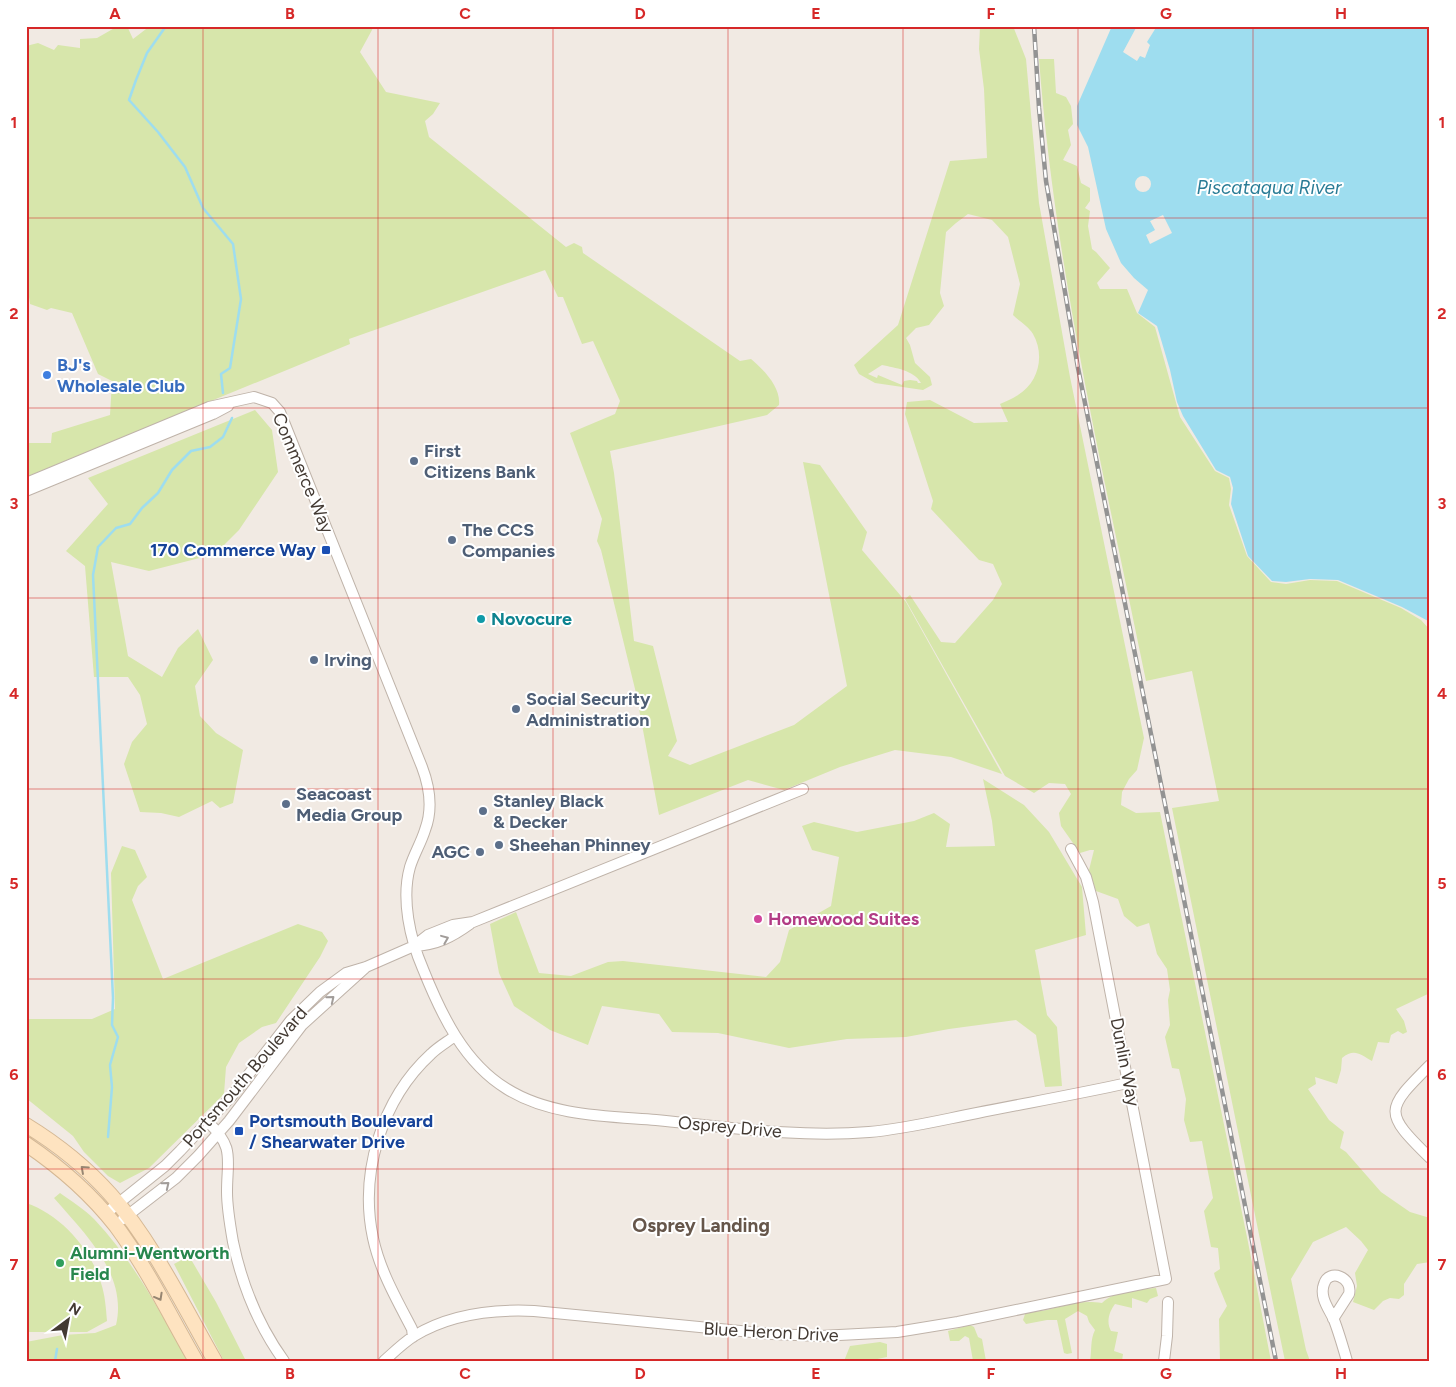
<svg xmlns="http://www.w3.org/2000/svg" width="1456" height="1387" viewBox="0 0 1456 1387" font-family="Figtree,sans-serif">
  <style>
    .green { fill: #d7e6ab; fill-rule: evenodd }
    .water { fill: #9eddef }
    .pier { fill: #f1eae3 }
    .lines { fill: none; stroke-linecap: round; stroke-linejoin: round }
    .stream { stroke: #9eddef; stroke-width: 2.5 }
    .street-casing { stroke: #bfb3a9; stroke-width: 12 }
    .secondary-casing { stroke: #d5b894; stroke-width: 16 }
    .street { stroke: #fff; stroke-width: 10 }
    .secondary { stroke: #fee3c0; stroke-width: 14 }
    .rail-casing { stroke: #939393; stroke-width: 4.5 }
    .rail { stroke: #fff; stroke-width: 2.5; stroke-dasharray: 8; stroke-linecap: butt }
    .oneway { stroke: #a19c99 }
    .oneway2 { stroke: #978672 }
    .grid { fill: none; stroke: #d62828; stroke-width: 1; stroke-opacity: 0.55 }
    .shop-dot { fill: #3f7fe0; stroke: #fff; stroke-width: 2 }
    .service-dot { fill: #5c6f8a; stroke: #fff; stroke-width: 2 }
    .transit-dot { fill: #1a4fb4; stroke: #fff; stroke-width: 2 }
    .culture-dot { fill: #0f9aa8; stroke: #fff; stroke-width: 2 }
    .hotel-dot { fill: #d1479c; stroke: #fff; stroke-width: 2 }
    .leisure-dot { fill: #2e9e5b; stroke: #fff; stroke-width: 2 }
    .labels { text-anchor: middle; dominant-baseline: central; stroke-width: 4; stroke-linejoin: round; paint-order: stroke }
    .shop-label { font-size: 18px; font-weight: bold; fill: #366cbe; stroke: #fff; text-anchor: start }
    .service-label { font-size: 18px; font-weight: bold; fill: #4e5e75; stroke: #fff; text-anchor: start }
    .street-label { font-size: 18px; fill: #433a33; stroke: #fff }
    .transit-label { font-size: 18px; font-weight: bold; fill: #164399; stroke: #fff; text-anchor: end }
    .culture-label { font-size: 18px; font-weight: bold; fill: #0d838f; stroke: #fff; text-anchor: start }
    .hotel-label { font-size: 18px; font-weight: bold; fill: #b23c85; stroke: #fff; text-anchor: start }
    .leisure-label { font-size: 18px; font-weight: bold; fill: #27864d; stroke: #fff; text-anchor: start }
    .water-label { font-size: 19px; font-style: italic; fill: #2a7c96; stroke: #fff }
    .neighbourhood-label { font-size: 19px; font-weight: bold; fill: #66564a; stroke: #fff }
    .neatline { fill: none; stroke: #d62828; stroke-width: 2 }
    .grid-label { font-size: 16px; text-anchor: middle; font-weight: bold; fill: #d62828 }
  </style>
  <rect width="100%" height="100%" fill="#f1eae3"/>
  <path class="green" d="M118,26H127L133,39L150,26H373L372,30L360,52L386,92L440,103L433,114L425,121L429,137L566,247L574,243L582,247L583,253L740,361L751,359C764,370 781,387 779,405L767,415L610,451L614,473L634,641L653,646L677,741L668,756L690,765L794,725L847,686L803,462L820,465L867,532L862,550L906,602L1002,774L951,757L895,750L840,767L784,790L748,780L659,815L636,693L601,550L597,541L602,519L570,433L615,414L620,401L593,341L582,344L563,297H558L545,270L349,339L350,344L26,477V443H51L52,433L110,415L112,381L98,374L72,313L51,308L47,310L30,304L29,297H26V46L38,43L54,50L58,45L80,48V39L97,38Z
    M980,26H1013L1026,59L1039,203L1070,377L1144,738L1137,770L1129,779L1122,792L1121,805L1136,813L1160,812L1248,1242L1271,1361H1220L1219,1319L1227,1306L1215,1277L1214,1273L1220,1269L1218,1248L1211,1247L1204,1211L1213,1198L1202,1141L1190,1142L1184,1120L1186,1099L1179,1069L1172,1068L1165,1037L1170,1025L1168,1000L1170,990L1167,969L1157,954L1149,923L1137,927L1124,916L1118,899L1096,891L1089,870L1094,850H1090L1080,853L1061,826L1059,813L1071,794L1065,784L1049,783L1034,793L1005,776L905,599L910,595L941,642L955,643L993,600L1002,584L993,564L979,560L931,509L933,501L905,414L907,402L930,400L974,423L1008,422L1000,404C1006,401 1012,399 1018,395C1039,382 1045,355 1033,334C1029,327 1019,321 1013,315L1020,284L1008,237L992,220L968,214L956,223L946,232L940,293L944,306L929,325L916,328L906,338L910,345L915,363L930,377L932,385L923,390L875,383L859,374L854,365L898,325L950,161L987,158L984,89L979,49ZM882,365C895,368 914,370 921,383H918L917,381L910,380L904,381L902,385L878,375L877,378L868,374Z
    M1039,59H1054L1056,93L1066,97L1071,106L1073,124L1068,130L1071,145L1063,160L1077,166L1081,183L1090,188V201L1085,208L1090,211L1088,226L1092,249L1096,252L1110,268L1097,283L1100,289H1127L1137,313L1155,327L1180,417L1215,471L1229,478L1231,489L1229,505L1247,556L1271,582L1286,584L1310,580L1337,581L1401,608L1421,620L1430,630V993L1396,1009L1404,1021L1407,1032L1403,1034L1398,1031L1391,1035L1389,1043L1378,1042L1372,1061C1360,1054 1354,1048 1342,1058L1341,1070L1337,1084L1315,1077L1316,1084L1308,1089L1329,1120L1344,1132L1340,1148L1346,1152L1381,1192L1410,1212L1430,1218V1262L1417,1264L1404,1284V1295L1399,1299L1390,1298L1383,1301L1374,1310L1353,1302L1357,1286L1355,1273L1368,1250L1361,1241L1346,1227L1313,1242L1291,1279L1306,1350L1310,1361H1285L1274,1308L1172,808L1219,801L1192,671L1146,681C1104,475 1055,269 1039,59Z
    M255,410L272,430L278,472L239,530L215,554L149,571L111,562L128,656L162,677L178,648L198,629L213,660L195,686L200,716L216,733L243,750L233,803L220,808L212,801L179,817L161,813L140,812L124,764L132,742L147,724L140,695L128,677H94L85,566L66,551L108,504L88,478Z
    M983,779L1024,805L1049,832L1082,887L1086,935L1035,950L1047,1015L1057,1027L1062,1086L1045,1087L1036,1035L1016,1020L949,1029L906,1037L847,1039L789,1048L718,1033L672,1032L659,1014L602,1006L588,1045L550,1030L514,1006L499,973L490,924L516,912L539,973L571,976L608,962L623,961L766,977L780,962L789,930L831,906L839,857L812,850L802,826L814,822L857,832L914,821L934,813L950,824L946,847L995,846L992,821Z
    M122,846L135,850L147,877L138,886L132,900L163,979L298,924L322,932L328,941L320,957L276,1023L262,1027L239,1043L226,1067L224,1094L149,1168L120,1183L108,1176L84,1152L73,1136L26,1098V1019H92L115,1009L111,873Z
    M60,1193C71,1201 84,1209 94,1219C133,1260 160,1312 188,1361H26V1342L63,1335L95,1333L116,1325C128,1274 84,1233 54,1198Z
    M26,1203C60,1214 91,1249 101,1283C105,1295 106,1308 107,1321L87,1332H26Z
    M189,1256L216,1302L246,1361H224L222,1357L174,1264Z
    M1156,1288L1158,1296L1150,1299L1147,1303L1132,1298V1308L1115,1304C1109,1312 1106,1322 1111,1331L1118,1332L1114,1351L1123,1354L1122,1361H1090C1092,1350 1090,1340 1095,1330L1089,1322L1087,1316L1078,1311L1065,1319L1072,1353L1067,1354L1064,1353L1057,1320H1047L1026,1324L1023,1320L1025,1314C1031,1311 1035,1312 1041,1311C1064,1307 1077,1299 1102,1303C1115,1290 1138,1290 1156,1288Z
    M970,1325L974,1327L978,1337L982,1339L986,1361H973L969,1338L965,1336L959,1341H950L948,1331Z
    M880,1342L887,1344V1357L868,1361H844L850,1346Z"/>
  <path class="water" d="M1112,26H1430V622L1402,607L1338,580L1310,579L1286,582L1272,581L1248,556L1231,504L1233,488L1230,477L1216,470L1183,416L1177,402L1170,370L1157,326L1138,313L1148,290L1134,278L1121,263L1106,229L1088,147L1077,125V106Z"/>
  <path class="pier" d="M1137,26H1157L1147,42L1150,45L1145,58L1140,56L1137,61L1123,52Z
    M1135 184a8 8 0 1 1 16 0a8 8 0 1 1-16 0Z
    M1163,215L1172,233L1150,244L1146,235L1155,230L1150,221Z"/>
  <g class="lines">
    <path class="stream" d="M166,26L147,53L136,80L129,100L158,132L185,167L203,208L233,244L241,299L230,368L221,374L223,393
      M108,1137L112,1087L110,1065L118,1037L112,1025L113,998L93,575L98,547L116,528L130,524L142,508L158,493L172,470L191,451L210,447L223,437L232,418
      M55,1361L57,1349"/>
    <defs>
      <path id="street" d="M26,483L209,407L254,397L272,403L280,412L422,767C430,788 433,809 425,830C421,843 414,854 410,867C401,899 410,939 423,969C441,1014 464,1063 507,1089C550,1116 607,1116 656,1120C727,1127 799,1138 869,1132C905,1129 941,1120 977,1113C1027,1103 1077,1094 1128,1083
        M26,491L213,414L228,406
        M414,946C437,945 452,937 470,924
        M1430,1065C1385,1110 1383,1112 1430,1158
        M208,1122C235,1148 227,1158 227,1192C227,1208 230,1225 233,1242C242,1285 258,1325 284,1361
        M105,1214L165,1166L180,1151L231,1097L291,1020L320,992L346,973L366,967L414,946L428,935L453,925L473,922L803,789
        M123,1219L176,1178L198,1156L229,1121L302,1025L365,968
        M1333,1319L1349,1294C1353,1277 1329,1268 1324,1284C1319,1297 1329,1309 1334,1320C1339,1333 1343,1347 1347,1361
        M413,1337L412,1329C397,1300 380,1271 373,1238C359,1173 382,1099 431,1054C438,1047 447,1042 455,1036
        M384,1361C394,1352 403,1343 414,1336C450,1314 492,1309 534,1311L772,1334L820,1336L897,1332L958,1322L1166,1279L1093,902L1086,877L1071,849
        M1164,1361L1167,1336L1168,1302"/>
      <path id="secondary" d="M26,1125C57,1144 87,1168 111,1195C152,1241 184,1307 215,1361
        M26,1144C60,1167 91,1194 116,1226C147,1268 170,1316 196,1361"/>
    </defs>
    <use href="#street" class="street-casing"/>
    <use href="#secondary" class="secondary-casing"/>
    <use href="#street" class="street"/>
    <use href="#secondary" class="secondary"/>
    <defs>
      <path id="rail" d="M1034,26L1039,108L1046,181L1078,368L1276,1361"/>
    </defs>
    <use href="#rail" class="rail-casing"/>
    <use href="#rail" class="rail"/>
  </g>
  <defs><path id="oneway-chevron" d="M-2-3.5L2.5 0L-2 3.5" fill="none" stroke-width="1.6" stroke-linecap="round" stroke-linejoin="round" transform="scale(1.25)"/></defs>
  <g class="oneway">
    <use href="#oneway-chevron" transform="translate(445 939) rotate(-22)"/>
    <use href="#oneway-chevron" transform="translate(331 999) rotate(-39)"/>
    <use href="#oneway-chevron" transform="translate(166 1185) rotate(-39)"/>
  </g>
  <g class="oneway2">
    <use href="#oneway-chevron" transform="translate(84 1169) rotate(-138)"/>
    <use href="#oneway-chevron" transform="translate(159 1297) rotate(61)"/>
  </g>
  <path class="grid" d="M203,26V1361M378,26V1361M553,26V1361M728,26V1361M903,26V1361M1078,26V1361M1253,26V1361M26,218H1430M26,408H1430M26,598H1430M26,789H1430M26,979H1430M26,1169H1430"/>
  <circle class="shop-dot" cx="47" cy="375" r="5"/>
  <g class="service-dot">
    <circle cx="414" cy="461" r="5"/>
    <circle cx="452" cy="540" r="5"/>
    <circle cx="314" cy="660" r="5"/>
    <circle cx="516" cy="709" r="5"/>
    <circle cx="286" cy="804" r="5"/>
    <circle cx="483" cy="811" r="5"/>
    <circle cx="499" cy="845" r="5"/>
    <circle cx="480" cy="852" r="5"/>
  </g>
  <g class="transit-dot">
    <rect x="321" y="545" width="10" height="10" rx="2.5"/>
    <rect x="234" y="1126" width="10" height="10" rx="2.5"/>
  </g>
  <circle class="culture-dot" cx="481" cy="619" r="5"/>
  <circle class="hotel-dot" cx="758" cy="919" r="5"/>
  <circle class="leisure-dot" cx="60" cy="1263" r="5"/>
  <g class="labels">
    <g class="shop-label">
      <text x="57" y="365">BJ's<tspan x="57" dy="21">Wholesale Club</tspan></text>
    </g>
    <g class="service-label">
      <text x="424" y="451">First<tspan x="424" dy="21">Citizens Bank</tspan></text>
      <text x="462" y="530">The CCS<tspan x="462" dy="21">Companies</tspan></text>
      <text x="324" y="660">Irving</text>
      <text x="526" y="699">Social Security<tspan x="526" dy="21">Administration</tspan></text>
      <text x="296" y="794">Seacoast<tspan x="296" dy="21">Media Group</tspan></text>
      <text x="493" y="801">Stanley Black<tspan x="493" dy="21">&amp; Decker</tspan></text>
      <text x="509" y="845">Sheehan Phinney</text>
      <text x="470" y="852" text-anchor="end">AGC</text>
    </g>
    <g class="street-label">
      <text transform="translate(303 473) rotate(67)">Commerce Way</text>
      <text transform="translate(1125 1062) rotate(79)">Dunlin Way</text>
      <text transform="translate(245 1077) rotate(-49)">Portsmouth Boulevard</text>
      <text transform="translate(730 1127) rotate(5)">Osprey Drive</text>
      <text transform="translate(771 1332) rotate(3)">Blue Heron Drive</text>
    </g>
    <g class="transit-label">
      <text x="316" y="550">170 Commerce Way</text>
      <text x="249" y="1121" text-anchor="start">Portsmouth Boulevard<tspan x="249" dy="21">/ Shearwater Drive</tspan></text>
    </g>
    <g class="culture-label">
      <text x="491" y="619">Novocure</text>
    </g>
    <g class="hotel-label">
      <text x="768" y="919">Homewood Suites</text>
    </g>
    <g class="leisure-label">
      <text x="70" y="1253">Alumni-Wentworth<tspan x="70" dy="21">Field</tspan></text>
    </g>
    <g class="water-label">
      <text x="1269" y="187">Piscataqua River</text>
    </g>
    <g class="neighbourhood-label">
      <text x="701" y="1225">Osprey Landing</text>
    </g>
  </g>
  <rect width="1456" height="1387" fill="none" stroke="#ffffff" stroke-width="55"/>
  <g transform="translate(68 1320) rotate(32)" stroke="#ffffff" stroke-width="4" paint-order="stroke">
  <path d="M0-4L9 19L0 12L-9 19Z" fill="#433a33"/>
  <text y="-8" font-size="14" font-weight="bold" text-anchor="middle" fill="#433a33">N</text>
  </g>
  <rect x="28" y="28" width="1400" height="1332" class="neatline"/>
  <g class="grid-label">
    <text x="115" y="19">A</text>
    <text x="290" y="19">B</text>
    <text x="465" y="19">C</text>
    <text x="640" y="19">D</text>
    <text x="816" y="19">E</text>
    <text x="991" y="19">F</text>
    <text x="1166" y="19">G</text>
    <text x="1341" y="19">H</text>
    <text x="14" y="128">1</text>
    <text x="1442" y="128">1</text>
    <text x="14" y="319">2</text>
    <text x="1442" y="319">2</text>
    <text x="14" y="509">3</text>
    <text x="1442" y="509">3</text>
    <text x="14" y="699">4</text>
    <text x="1442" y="699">4</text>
    <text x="14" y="889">5</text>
    <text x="1442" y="889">5</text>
    <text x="14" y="1080">6</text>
    <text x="1442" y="1080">6</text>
    <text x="14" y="1270">7</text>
    <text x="1442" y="1270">7</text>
    <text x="115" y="1379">A</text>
    <text x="290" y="1379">B</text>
    <text x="465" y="1379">C</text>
    <text x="640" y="1379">D</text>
    <text x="816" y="1379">E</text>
    <text x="991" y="1379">F</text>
    <text x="1166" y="1379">G</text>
    <text x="1341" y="1379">H</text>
  </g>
</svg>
